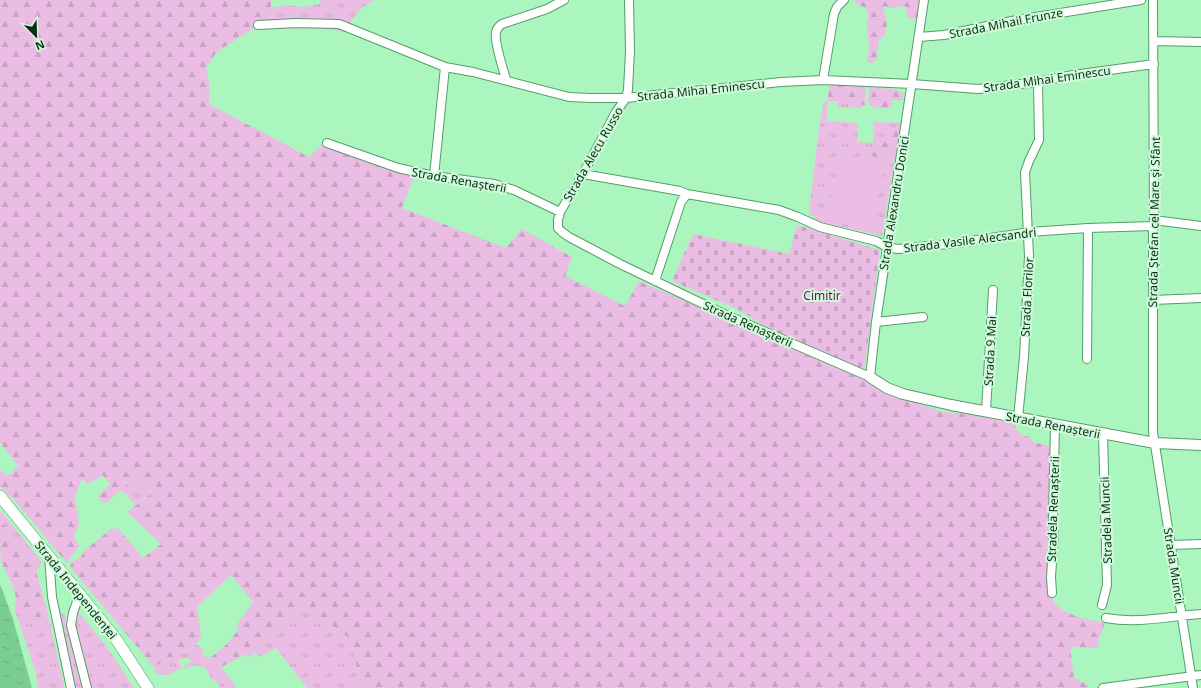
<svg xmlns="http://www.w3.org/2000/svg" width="1201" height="688" viewBox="0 0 1201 688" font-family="'Noto Sans',sans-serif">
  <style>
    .grass { fill: url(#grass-tufts) }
    .forest { fill: url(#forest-firs) }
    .cemetery { fill: url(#cemetery-stones) }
    .pitch { fill: #ebbde4 }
    .water { fill: url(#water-ripples) }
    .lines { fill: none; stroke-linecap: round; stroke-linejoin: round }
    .minor-casing { stroke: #549d6a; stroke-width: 10 }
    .tertiary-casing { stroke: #549d6a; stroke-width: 12 }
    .secondary-casing { stroke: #549d6a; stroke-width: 12 }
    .minor { stroke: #fff; stroke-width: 8 }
    .tertiary { stroke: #fff; stroke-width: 10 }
    .secondary { stroke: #fff; stroke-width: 11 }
    .labels { text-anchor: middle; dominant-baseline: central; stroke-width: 4; stroke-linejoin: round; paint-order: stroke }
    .street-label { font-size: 12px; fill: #0d2c18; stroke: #cffbda }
    .park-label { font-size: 12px; fill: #65115d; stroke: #cffbda }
  </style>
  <defs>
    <pattern id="grass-tufts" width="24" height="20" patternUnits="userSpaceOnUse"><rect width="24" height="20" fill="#ebbde4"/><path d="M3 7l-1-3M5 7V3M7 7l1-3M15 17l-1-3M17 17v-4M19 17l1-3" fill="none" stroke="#c8a3c3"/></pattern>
    <pattern id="forest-firs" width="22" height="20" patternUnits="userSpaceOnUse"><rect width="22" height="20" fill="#ebbde4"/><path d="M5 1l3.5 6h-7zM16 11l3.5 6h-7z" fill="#c8a3c3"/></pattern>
    <pattern id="cemetery-stones" width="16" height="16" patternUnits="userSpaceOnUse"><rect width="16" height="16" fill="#ebbde4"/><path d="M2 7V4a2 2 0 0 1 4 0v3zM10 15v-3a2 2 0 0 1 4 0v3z" fill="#c8a3c3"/></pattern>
    <pattern id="water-ripples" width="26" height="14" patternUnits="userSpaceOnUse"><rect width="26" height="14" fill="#7ccd93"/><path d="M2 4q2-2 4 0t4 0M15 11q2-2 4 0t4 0" fill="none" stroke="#6ab07e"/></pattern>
  </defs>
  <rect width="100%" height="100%" fill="#abf6be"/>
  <path class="grass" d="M322,0H374C363,6 356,13 350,24L353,27L352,34C321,25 285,29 252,30L271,17V8L286,5L304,7L319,4Z
    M828,98H841L845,102L865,105L861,108L838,107V101H828L827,121L858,123L857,142L873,143L874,122L903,123L895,158L882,236L816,221L815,217L809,213L818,135L824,101H828Z
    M133,478L150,489L152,493L135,505L127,495L120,490Z
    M0,510L42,562L36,571L20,553L7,528L0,521Z
    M21,605L27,610L48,614L64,685V688H38L36,673L14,608Z
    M301,605L351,639L361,688H307L276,648L260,657L256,652L291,609Z
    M64,613L82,688H76L58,615Z
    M78,614H80L107,647L134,688H90L75,622Z
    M197,644L204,651L202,654L209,659L216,670L222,668L237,688H218L220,687L216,680L212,681C206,665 202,663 185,668L184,666L192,661L187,657L178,661L182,668L168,675L155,674L156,672L154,667Z"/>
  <path class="forest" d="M0,0H271V17L217,52L206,67L210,88L209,104L309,157L321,145L414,176L402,208L506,248L522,229L572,257L565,276L625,306L639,281L922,405L943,412L966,414L1013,423L1021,435L1030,437L1032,442L1051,446C1051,474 1053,503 1052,531C1051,549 1045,582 1052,598C1060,616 1088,619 1105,623L1099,639L1098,648L1070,647L1074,678L1088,685V688H361L351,639L301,605L291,609L256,652L249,657L246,654L216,670L209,659L227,644L239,629L236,626L253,602L231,575L197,607L201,637L196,644L154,667L70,567L72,562L81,557L84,551L111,529L118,528L143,558L161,544L127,512L152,493L150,489L133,478L105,504L98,497L110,484L103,475L88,484L82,479L75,496L79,523L74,537L79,546L67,563L15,501L0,487V470L7,475L10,474L17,467L18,465L0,443Z
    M855,0H922L919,21L916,19L908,18L905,6L891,8L883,6L887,25L885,35L879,40L876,61L871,63L867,61L869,48L867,26L868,12L864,7L857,4Z
    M829,84L866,86L865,105L845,102L841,98H828Z
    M871,87L897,90L904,94L903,100H892V107C885,109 874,109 868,104L869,89Z
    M899,130L900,133L894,153C888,155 886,160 880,162L876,160L870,151L871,149L876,154L879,151L876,146C880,136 889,132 899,130Z
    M0,521L7,528L20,553L36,571L48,614L44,619L34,621L28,617L27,610L21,606L14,608C21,593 6,575 1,562C0,554 0,531 0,521Z"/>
  <path class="cemetery" d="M797,225L880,250L864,370L781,335L735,308L672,281L693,234L789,254Z"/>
  <path class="pitch" d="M839,158L883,166L871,229L828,221Z"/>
  <path class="water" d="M0,584L13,619L32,688H0Z"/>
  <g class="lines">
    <defs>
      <path id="minor" d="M629,0L630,51L628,90L626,98L616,112L583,174L560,212L558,220V228L562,232L569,237L620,264L724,314L870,377L876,322L924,0
        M1153,0L1154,220L1153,226V432L1193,688
        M258,25L296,23L339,24L445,67L473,72L569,97L591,98H626L781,82L823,80L912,84L978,89L1038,82L1073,75L1154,64
        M919,37L944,35L1017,20L1141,0
        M1154,41L1201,42
        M506,79C503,69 494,42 496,32C497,28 499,26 502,24L547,9L564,0
        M823,80L834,14L837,7L844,0
        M327,143L398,168L434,176L494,184L514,190L560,212
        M583,174L680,191L687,194L779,210L798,217L820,227L876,241L887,247L898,249L958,243L1029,232L1088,228L1153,226
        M434,176L445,67
        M1154,220L1201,226
        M655,281L681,202L687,194
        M1153,300L1201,298
        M876,322L923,317
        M1087,359L1088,228
        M986,411L993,290
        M1018,418L1024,357L1029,256L1025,172L1029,161L1039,140L1038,82
        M1170,545L1201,544
        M49,556L52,597L71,688
        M80,593L73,613L71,625L87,688
        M1052,593L1051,577L1054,534L1053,519L1055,425
        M1102,605L1107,585L1103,434
        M1106,618C1138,624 1169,616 1201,614
        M1103,688L1201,675"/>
      <path id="tertiary" d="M870,377L887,388L903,394L951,405L1155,443L1201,445"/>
      <path id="secondary" d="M0,496L116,639L148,688"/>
    </defs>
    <use href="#minor" class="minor-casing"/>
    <use href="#tertiary" class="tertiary-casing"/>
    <use href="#secondary" class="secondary-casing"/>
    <use href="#minor" class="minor"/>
    <use href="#tertiary" class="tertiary"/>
    <use href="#secondary" class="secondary"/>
  </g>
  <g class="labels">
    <g class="street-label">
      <text transform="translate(1006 23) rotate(-11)">Strada Mihail Frunze</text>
      <text transform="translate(1047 79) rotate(-8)">Strada Mihai Eminescu</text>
      <text transform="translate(701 90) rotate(-6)">Strada Mihai Eminescu</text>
      <text transform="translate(593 154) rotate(-60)">Strada Alecu Russo</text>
      <text transform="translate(459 180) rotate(10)">Strada Renașterii</text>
      <text transform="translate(894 203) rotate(-81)">Strada Alexandru Donici</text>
      <text transform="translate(1154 222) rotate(-89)">Strada Ștefan cel Mare și Sfânt</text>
      <text transform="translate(970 240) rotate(-7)">Strada Vasile Alecsandri</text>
      <text transform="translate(1027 297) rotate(-87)">Strada Florilor</text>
      <text transform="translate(748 324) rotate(24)">Strada Renașterii</text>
      <text transform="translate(990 351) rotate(-87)">Strada 9 Mai</text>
      <text transform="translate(1053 425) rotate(11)">Strada Renașterii</text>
      <text transform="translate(1053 509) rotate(-88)">Stradela Renașterii</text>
      <text transform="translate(1106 520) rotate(-92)">Stradela Muncii</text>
      <text transform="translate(1174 566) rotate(81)">Strada Muncii</text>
      <text transform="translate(76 590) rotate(51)">Strada Independenței</text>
    </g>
    <g class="park-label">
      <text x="822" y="295">Cimitir</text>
    </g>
  </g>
  <g transform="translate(36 36) rotate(157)" stroke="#cffbda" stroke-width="3" paint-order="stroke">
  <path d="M0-3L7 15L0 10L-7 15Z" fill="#0d2c18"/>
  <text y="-6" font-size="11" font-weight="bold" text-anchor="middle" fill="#0d2c18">N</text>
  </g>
</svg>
